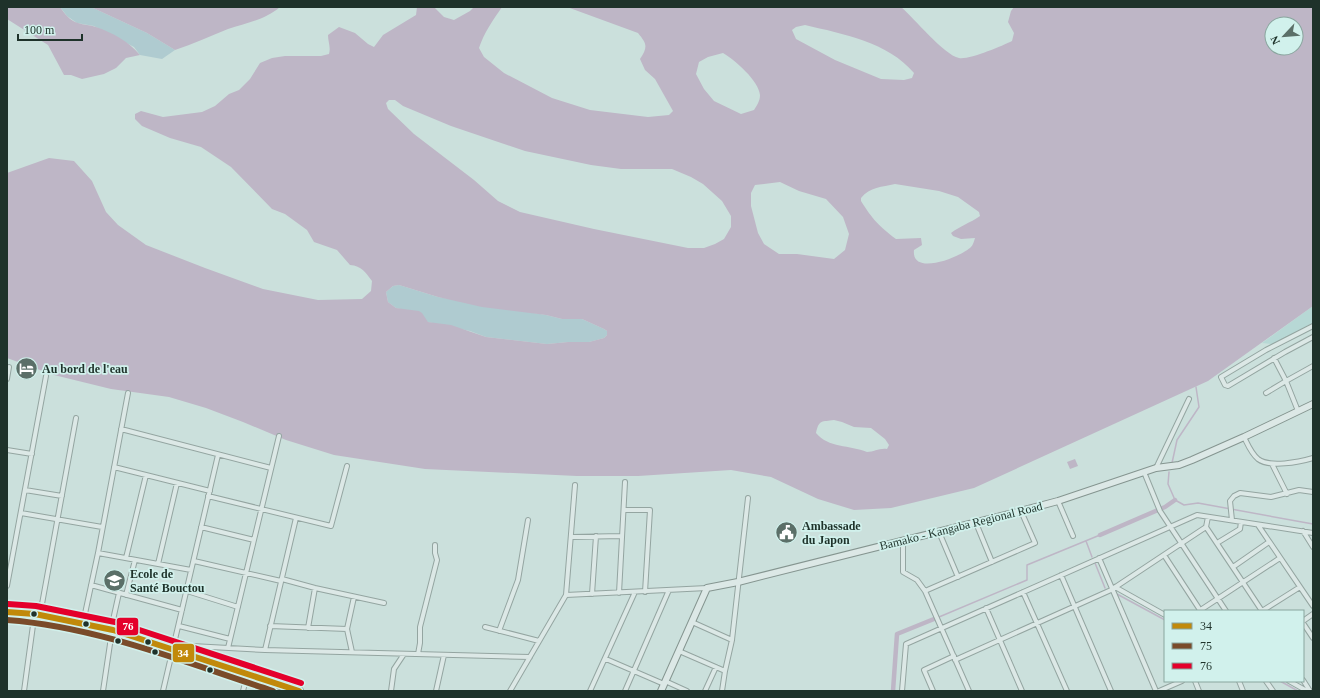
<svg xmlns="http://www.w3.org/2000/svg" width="1320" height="698" viewBox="0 0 1320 698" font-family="Georgia,serif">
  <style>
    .farmland { fill: #b7d8d5 }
    .green { fill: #afcbd0 }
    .water { fill: #beb6c6; fill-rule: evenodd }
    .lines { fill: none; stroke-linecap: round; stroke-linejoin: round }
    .stream { stroke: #beb6c6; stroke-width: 1.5 }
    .canal { stroke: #beb6c6; stroke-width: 4.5 }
    .street-casing { stroke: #94a5a1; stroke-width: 6 }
    .secondary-casing { stroke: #859590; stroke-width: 8 }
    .highway-casing { stroke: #7b8b86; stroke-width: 10 }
    .street { stroke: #dce8e6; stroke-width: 4 }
    .secondary { stroke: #dce8e6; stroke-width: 6 }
    .highway { stroke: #bcd3cd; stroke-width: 8 }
    .bus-1-casing { stroke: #d1f1ec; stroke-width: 9 }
    .bus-2-casing { stroke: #d1f1ec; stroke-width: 9 }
    .bus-3-casing { stroke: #d1f1ec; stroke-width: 9 }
    .bus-1 { stroke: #c1890a; stroke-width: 6 }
    .bus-2 { stroke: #7a4b2a; stroke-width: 6 }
    .bus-3 { stroke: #e4002b; stroke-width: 6 }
    .bus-dot { fill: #1e322a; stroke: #d1f1ec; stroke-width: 1.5 }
    .labels { text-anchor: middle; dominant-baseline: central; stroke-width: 3.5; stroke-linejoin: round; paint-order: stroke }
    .poi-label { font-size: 12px; font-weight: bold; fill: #1e322a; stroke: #d1f1ec; text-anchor: start }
    .street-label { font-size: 12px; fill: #1e322a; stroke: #d1f1ec }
    .line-badge { stroke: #d1f1ec; stroke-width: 1.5 }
    .badge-label { font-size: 11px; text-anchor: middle; font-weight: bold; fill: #fff }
  </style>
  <rect width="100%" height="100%" fill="#cbe0dc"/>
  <path class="farmland" d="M1313,306V323L1273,344L1262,343Z"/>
  <path class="green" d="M60,7H91L147,33L175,50L162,59L140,55L134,47L94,26L77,23L67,16Z
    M399,285L438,297L546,315L562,319H582L604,329L607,331V335L604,338L589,342H568L547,344L486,337L470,331L428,322L405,310L396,308L388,302L386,292L393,286Z"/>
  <path class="water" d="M7,7H60C64,13 70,21 78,23C84,25 90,25 96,27C113,33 128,41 140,55L126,58L116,68L104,74L82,79L71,75H64L48,45L7,19Z
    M91,7H280C265,20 246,23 228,29C210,36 193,44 175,50L147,33Z
    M417,7H434L444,17L454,20L470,11L474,7H502C493,20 484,33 479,48L484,57L504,73L552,98L590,110L648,117L669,115L673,111L655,79L645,70L640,59C648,47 647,44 638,33L567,7H901C914,18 944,55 959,58C969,60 1002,46 1012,41L1014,33L1008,22L1011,11L1014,7H1313V306L1208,381L974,488L891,508L854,510L818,499L771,477L731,470L638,476H577L425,469L334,455L286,440L243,422L206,408L169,397L111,389L54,375L7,358V173L49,158L74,161L92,181L106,212L118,225L146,245L205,268L263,289L318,300L362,299L371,291L372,281C365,272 362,266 350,265L337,250L314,242L307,230L285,214L272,209L231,167L201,147L170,138L142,126L135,119V114L141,111L163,117L202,112L215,106L229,94L239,90L250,79L260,63L272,58L285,56H321L329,54C331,47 328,42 328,35L339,27L355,33L368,44L374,47L383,35L416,15ZM1272,24H1296V48H1272ZM805,25C843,34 888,42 914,73L912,78L904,80L881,79L835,60L796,39L792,30L796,27ZM723,53C735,60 759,81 760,95C760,101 757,105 754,110L741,114L714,101L704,89L696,74L699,62L708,57ZM389,100H395L403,106L451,126L525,151L591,165L621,169H672L691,177L703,184L722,201L731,216V227L724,239L715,244L704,248H688L594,229L520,212L498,201L474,180L414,134L388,109L386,103ZM780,182L799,191L826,199L843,217L849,234L845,250L834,259L797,254H779L764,244L758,233L751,206V193L755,185ZM895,184L939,191L958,197L979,212L980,216C970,223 960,226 951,233L953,236L961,239L975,238C974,241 973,245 971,247C961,257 911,277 914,250L922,245L921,238L896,239C879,226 873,220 861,201V198C870,187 882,187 895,184ZM399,285L438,297L482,307L546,315L562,319H582L604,329L607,331V335L604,338L589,342H568L547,344L486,337L451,325L428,322L422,313L419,311L396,308L388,302L386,292L393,286ZM834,420L842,422L854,427L871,428L885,439L889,445L887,449C879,448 874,452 867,452C850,445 828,448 816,433C819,419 822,422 834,420Z
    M1075,459L1078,466L1070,469L1067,462Z"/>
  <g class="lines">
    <path class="stream" d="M1172,463L1177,440L1199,407L1196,387
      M1169,472L1168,484L1175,500L1184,505L1198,503L1313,524
      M1086,541L1092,557
      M1095,563L1105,588
      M1115,593L1165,620
      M939,617L1027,580V565L1100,535
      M1280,681L1298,691"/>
    <path class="canal" d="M1100,535L1165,507L1175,500
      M893,691L897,634L934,619"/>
    <defs>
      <path id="street" d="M1313,326L1266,350L1221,377L1225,385L1228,386L1285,352L1313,337
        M7,379L9,367
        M1266,393L1286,381L1274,358
        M1298,411L1286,381L1313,366
        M121,429L271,468
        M1244,437C1248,445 1251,453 1258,459C1270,468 1299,462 1313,458
        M7,450L32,454
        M1272,464L1287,494
        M114,467L210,491
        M1156,468L1189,399
        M1144,472L1160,511L1226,611
        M25,490L62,496
        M208,496L331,526L347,466
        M1058,501L1073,536
        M624,510H650L645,592
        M21,513L102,527
        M1208,517L1206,527L1262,611
        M1232,520L1230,501L1234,496L1240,493L1271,497L1299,490L1313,492
        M976,523L992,562
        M1258,525L1313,606
        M201,527L254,540
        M1303,531L1313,547
        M939,532L958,577
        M571,537L622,536
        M903,541V572L917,580L925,591L969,691
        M1217,543L1240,529L1241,522
        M98,553L191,570
        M1164,555L1200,610
        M126,558L146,475
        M1099,558L1156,691
        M194,561L281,581
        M158,564L177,483
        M1233,567L1269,542
        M1061,575L1111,691
        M282,579L315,588L384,603
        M91,585L182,610
        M7,586L46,376
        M1115,587L1165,615
        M187,591L238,607
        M925,591L1035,543L1021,511
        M1023,592L1067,691
        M619,593L625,482
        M592,594L596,536
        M126,595L135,560
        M566,595L575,485
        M986,608L1022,691
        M1199,611L1280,558
        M1262,611L1300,587
        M40,615L76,418
        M1303,621L1313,614
        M692,622L732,640
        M83,623L98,553L128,393
        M1303,623L1313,638
        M179,626L230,639
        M270,626L347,629
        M485,627L539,641
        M308,628L315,588
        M111,629L119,593
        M499,631L518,580L528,520
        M174,645L265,650L530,657
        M228,648L279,436
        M265,650L296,518
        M679,651L725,671
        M352,652L347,629L354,597
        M418,654L420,643V627L437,560L435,553V545
        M606,659L664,684
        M955,660L1111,590L1206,527
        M1303,680L1310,691
        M665,681L687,691
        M1195,681L1199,691
        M1239,681L1243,691
        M1266,681L1273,691
        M1289,681L1307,691
        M24,691L34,618
        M103,691L110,644V636
        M163,691L218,455
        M243,691L246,679
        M391,691L394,669L404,654
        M436,691L444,655
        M510,691L566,595L707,588
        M590,691L635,592
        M625,691L669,590
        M705,691L716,667
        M722,691L725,671L732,640L748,498
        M902,691L906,644L1197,515L1313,533
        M933,691L924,670L954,656
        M1159,691L1182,681"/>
      <path id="secondary" d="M661,691L707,588L738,582L1021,511L1058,501L1156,468L1179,465L1192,460L1244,437L1313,404"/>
      <path id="highway" d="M7,612L35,614L64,619L113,630L299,691
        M7,618C18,618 30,619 41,620C79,626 116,638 152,649"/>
    </defs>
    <use href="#street" class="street-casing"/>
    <use href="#secondary" class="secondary-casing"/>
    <use href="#highway" class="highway-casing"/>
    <use href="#street" class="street"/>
    <use href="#secondary" class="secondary"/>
    <use href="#highway" class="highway"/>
    <defs>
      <path id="bus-1" d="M7,612L35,614L113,630L299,691"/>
      <path id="bus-2" d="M7,620C99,627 186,663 273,691"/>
      <path id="bus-3" d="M8,604L36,606L115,622L301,683"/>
    </defs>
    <use href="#bus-1" class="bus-1-casing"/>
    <use href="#bus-2" class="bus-2-casing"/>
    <use href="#bus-3" class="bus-3-casing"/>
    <use href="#bus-1" class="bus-1"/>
    <use href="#bus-2" class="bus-2"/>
    <use href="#bus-3" class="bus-3"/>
  </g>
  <defs>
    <symbol id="hotel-disc" viewBox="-11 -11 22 22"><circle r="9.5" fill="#5b6f68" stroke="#d1f1ec"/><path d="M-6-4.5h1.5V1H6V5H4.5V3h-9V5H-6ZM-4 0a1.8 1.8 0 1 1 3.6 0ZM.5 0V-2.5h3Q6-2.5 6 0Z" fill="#fff"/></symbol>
    <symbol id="civic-disc" viewBox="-11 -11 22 22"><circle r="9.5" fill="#5b6f68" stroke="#d1f1ec"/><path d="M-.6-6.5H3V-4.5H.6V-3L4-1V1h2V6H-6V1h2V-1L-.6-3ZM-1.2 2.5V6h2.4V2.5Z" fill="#fff"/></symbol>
    <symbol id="university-disc" viewBox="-11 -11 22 22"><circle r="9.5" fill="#5b6f68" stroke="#d1f1ec"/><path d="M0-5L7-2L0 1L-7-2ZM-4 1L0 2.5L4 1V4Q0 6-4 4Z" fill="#fff"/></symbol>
  </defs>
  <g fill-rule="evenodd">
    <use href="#hotel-disc" x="14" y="356" width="25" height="25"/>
    <use href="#civic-disc" x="774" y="520" width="25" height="25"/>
    <use href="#university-disc" x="102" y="568" width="25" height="25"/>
  </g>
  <g class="bus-dot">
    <circle cx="34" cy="614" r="3.5"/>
    <circle cx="86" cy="624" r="3.5"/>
    <circle cx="118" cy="641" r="3.5"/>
    <circle cx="148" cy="642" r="3.5"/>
    <circle cx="155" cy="652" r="3.5"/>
    <circle cx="210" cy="670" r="3.5"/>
  </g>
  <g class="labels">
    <g class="poi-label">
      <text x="42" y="369">Au bord de l'eau</text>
      <text x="802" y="526">Ambassade<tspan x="802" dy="14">du Japon</tspan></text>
      <text x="130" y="574">Ecole de<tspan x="130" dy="14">Santé Bouctou</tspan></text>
    </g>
    <g class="street-label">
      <text transform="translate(961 526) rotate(-14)">Bamako - Kangaba Regional Road</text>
    </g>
  </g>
  <g class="line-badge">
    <rect x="116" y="617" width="23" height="19" rx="4" fill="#e4002b"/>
    <rect x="172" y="643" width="23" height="20" rx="4" fill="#c1890a"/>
  </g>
  <g class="badge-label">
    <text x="128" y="630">76</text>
    <text x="183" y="657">34</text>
  </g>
  <rect width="1320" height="698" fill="none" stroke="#1e322a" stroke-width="16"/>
  <rect x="1164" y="610" width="140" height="72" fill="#d1f1ec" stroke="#89a59e"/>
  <rect x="1172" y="623" width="20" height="6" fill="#c1890a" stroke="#89a59e"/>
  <text x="1200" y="630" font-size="12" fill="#1e322a">34</text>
  <rect x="1172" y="643" width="20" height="6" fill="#7a4b2a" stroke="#89a59e"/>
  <text x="1200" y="650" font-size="12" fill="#1e322a">75</text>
  <rect x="1172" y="663" width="20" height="6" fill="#e4002b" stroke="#89a59e"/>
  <text x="1200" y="670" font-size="12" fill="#1e322a">76</text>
  <g transform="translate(1284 36) rotate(244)"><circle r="19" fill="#d1f1ec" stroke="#89a59e"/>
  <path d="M0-3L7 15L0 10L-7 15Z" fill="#5b6f68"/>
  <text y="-6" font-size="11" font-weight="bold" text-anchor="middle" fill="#1e322a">N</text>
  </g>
  <path d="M18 34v6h64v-6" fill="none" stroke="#1e322a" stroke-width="2"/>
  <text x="24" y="34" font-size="12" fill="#1e322a" stroke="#d1f1ec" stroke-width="3" paint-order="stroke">100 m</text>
</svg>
